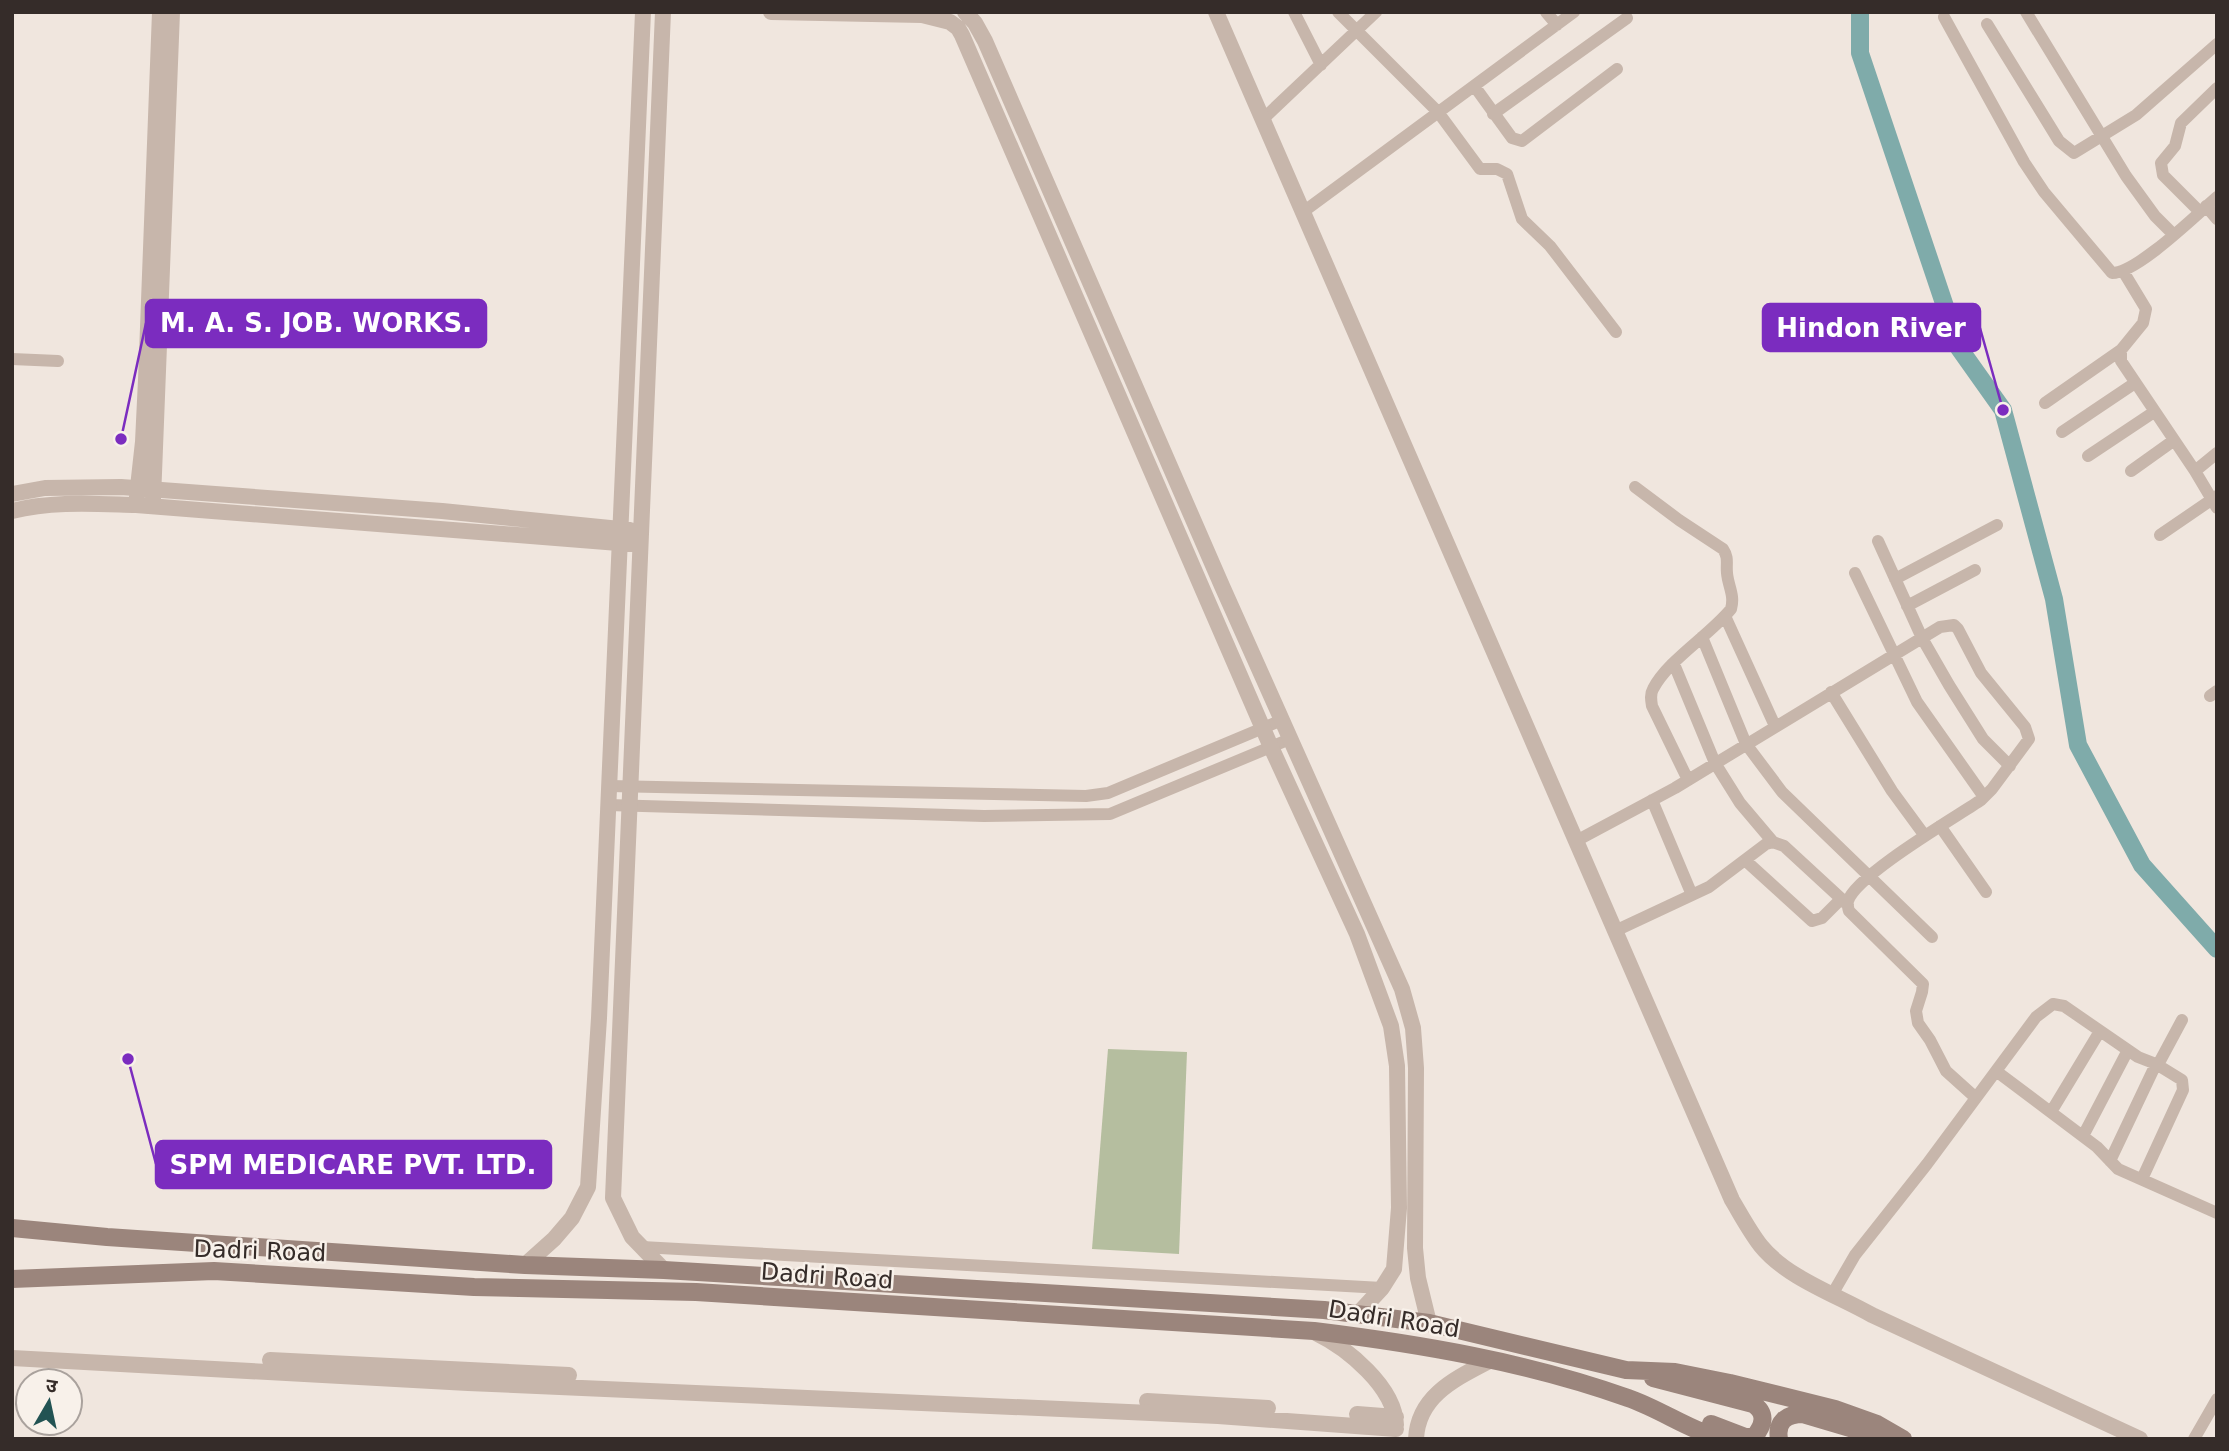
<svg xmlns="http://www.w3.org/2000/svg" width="2229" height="1451" viewBox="0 0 2229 1451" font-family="'DejaVu Sans','Noto Sans Devanagari',sans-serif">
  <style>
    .green { fill: #b5be9f }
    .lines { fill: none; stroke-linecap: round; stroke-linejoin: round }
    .river { stroke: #7fabaa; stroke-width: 18 }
    .minor { stroke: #c7b6ab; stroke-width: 12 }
    .tertiary { stroke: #c7b6ab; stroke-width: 16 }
    .secondary { stroke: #9b857c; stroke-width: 18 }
    .labels { text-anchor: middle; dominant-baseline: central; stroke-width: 5; stroke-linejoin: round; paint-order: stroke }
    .street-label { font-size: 24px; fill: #352c29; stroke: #f8f1ea }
    .leader { fill: none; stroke: #7b2cbf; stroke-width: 2.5 }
    .callout-dot { fill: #7b2cbf; stroke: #f8f1ea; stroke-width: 2.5 }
    .callout { fill: #7b2cbf; stroke: #7b2cbf; stroke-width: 2.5 }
    .callout-label { font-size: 26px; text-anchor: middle; font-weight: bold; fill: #fff }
  </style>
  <rect width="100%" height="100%" fill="#f0e6de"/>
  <path class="green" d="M1108,1049L1187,1052L1179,1254L1092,1249Z"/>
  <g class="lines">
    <path class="river" d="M1860,12V53L1959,348L2003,410L2054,599L2078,745L2142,865L2217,949"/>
    <path class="minor" d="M1294,12L1321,65
      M1338,12L1438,112L1480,169H1497L1507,174L1522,219L1550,246L1616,332
      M1546,12L1557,25
      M2026,12L2126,176L2155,216L2173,234
      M1944,17L2024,162L2044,192L2112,273C2137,273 2196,215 2217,197
      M1987,24L2059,141L2074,153L2136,115L2217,44
      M1475,87L1512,138L1522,141L1617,69
      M1493,114L1627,18
      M1263,119L1376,12
      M2206,206L2217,219
      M1303,212L1574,12
      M2200,212L2163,175L2161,163L2175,146L2181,123L2217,88
      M2123,271L2146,309L2143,323L2121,350V361L2195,471L2217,508
      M12,359L58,361
      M2045,403L2121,350
      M2062,432L2135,383
      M2088,456L2154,412
      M2131,471L2173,441
      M2195,471L2217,453
      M1635,487L1679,520L1723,549C1729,558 1726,563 1727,573C1728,586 1735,595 1731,609C1710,635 1668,660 1653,689C1650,694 1651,700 1652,706L1688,780
      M2160,535L2217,496
      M1878,541L1922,638L1949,685L1983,739L2010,766
      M1855,573L1917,702L1984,797
      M1895,579L1997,525
      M1907,606L1975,570
      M1725,616L1775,726
      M1702,637L1746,744L1782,792L1932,937
      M1674,664L1715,763L1740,803L1773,842
      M1831,692L1892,791L1925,836
      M2210,696L2217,691
      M609,786L1086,796L1108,793L1282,720
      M1652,800L1692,895
      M608,805L984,816L1110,814L1290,739
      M1940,826L1986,892
      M1576,841L1675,788L1940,627L1954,625L1958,629L1981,673L2025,727L2029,739L1992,789L1981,800C1956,817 1856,875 1848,901C1847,905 1848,907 1849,911L1923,984L1922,992L1916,1011L1918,1023L1930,1040L1946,1071L1976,1098
      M1746,861L1812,921L1822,918L1841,899
      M1615,931L1709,887L1766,844L1773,842L1784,846L1848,905
      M1996,1071L2097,1147L2118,1169L2217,1213
      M2051,1112L2100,1031
      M2083,1136L2128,1050
      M2110,1161L2156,1064L2182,1080L2183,1090L2142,1179
      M642,1247L1382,1288
      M1833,1293L1855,1255L1927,1164L2036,1017L2053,1004L2064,1006L2138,1057L2156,1064L2160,1061L2182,1020
      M2194,1439L2217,1399"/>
    <path class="tertiary" d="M663,12L613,1198L632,1237L664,1270
      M771,12L922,15L950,22L958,28L962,35L1271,747L1357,934L1391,1026L1397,1066L1399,1208L1394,1269L1382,1288L1357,1315
      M965,12L975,23L985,41L1222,586L1402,989L1413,1028L1416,1068L1415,1248L1418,1278L1429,1323
      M1216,12L1732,1200C1741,1215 1750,1232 1761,1246C1787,1278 1837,1295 1872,1315L2140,1439
      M12,494L45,488L121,487L442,511L630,530
      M137,496L143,442L146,380L160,12
      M153,499L172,12
      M12,511C53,501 94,504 136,505L631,544
      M525,1265L554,1239L572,1218L588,1187L599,1018L643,12
      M1316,1333C1347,1348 1395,1387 1396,1425
      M12,1358L468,1383L1218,1416L1396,1429
      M270,1360L569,1375
      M1147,1401L1268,1408
      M1357,1414L1396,1417
      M1416,1439C1418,1395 1457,1378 1491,1360"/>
    <path class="secondary" d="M12,1228L107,1237L525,1265L664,1270L1324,1310L1429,1323L1626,1370L1675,1372L1730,1383L1835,1409L1877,1424L1903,1439
      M12,1279L214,1271L474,1287L696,1292L1314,1331C1420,1344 1527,1362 1628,1398C1660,1409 1689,1430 1721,1439
      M1653,1378L1753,1404C1767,1413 1764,1425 1754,1437H1745L1711,1424
      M1779,1439C1776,1422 1786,1414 1803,1414L1884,1438"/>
  </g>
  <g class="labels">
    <g class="street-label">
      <text transform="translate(260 1251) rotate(2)">Dadri Road</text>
      <text transform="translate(827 1276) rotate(4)">Dadri Road</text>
      <text transform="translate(1394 1319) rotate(9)">Dadri Road</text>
    </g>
  </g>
  <path class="leader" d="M121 439L146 323M2003 410L1980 328M128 1059L156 1164"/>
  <g class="callout-dot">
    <circle cx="121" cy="439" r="7"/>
    <circle cx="2003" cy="410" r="7"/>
    <circle cx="128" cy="1059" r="7"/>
  </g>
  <g class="callout">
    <rect x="146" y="300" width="340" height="47" rx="7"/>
    <rect x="1763" y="304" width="217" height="47" rx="7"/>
    <rect x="156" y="1141" width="395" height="47" rx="7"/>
  </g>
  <g class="callout-label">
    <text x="316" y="332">M. A. S. JOB. WORKS.</text>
    <text x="1871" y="337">Hindon River</text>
    <text x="353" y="1174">SPM MEDICARE PVT. LTD.</text>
  </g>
  <rect width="2229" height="1451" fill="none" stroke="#352c29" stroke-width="28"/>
  <g transform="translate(49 1402) rotate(9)"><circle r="33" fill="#f8f1ea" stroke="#aaa29d" stroke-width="2"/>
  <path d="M0-5L12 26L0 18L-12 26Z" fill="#225353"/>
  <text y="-10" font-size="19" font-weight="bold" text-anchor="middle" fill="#352c29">उ</text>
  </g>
</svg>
